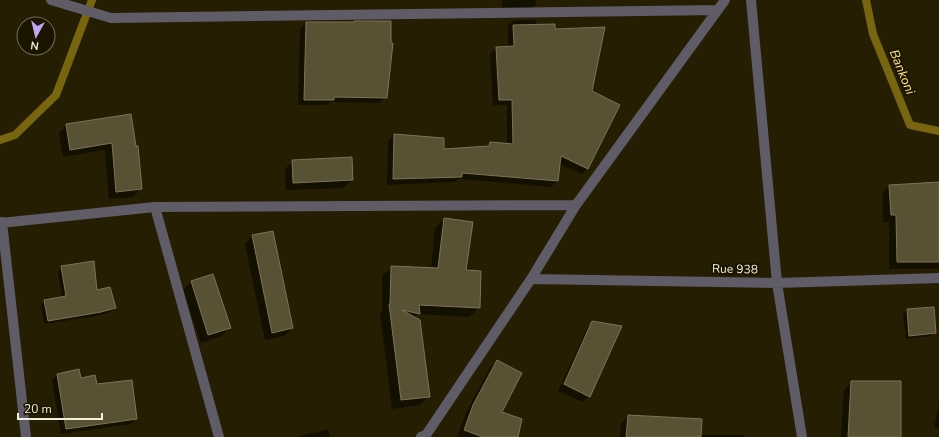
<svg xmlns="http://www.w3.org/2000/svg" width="939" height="437" viewBox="0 0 939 437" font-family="'Nunito Sans',sans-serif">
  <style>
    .shadow { fill: #0007 }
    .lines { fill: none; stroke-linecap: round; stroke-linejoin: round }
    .stream { stroke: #776510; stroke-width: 8 }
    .building { fill: #585134; stroke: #7c7456 }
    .minor { stroke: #5f5b67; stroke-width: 10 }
    .labels { text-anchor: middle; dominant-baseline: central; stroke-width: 4; stroke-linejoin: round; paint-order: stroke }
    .street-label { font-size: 12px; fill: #f3efde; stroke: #1b1500 }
    .water-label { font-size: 13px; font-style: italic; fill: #fee47b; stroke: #1b1500 }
  </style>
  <rect width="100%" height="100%" fill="#251e03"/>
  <path class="shadow" d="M502,0H536V5L526,16H503Z
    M514,20H536V26L554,30L591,92L588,168L582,174L559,164L557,181L551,187L458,179L455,182L387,185L388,141L394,135L443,150L486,147L490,143L507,145V105H493L490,54L496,48H508V26Z
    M306,23H353L390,44L386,97L380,103L330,102L327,105H298L300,29Z
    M130,115L141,189L133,197L109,199L105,150L63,157L59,133L67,125Z
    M293,161L352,180L344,188L286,190L285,169Z
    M939,183V269H889V222H883L882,194L889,186Z
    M445,219L479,308L469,317L418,314L414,318L429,396L420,405L392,409L380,314L382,312V276L392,267L431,269L435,228Z
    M252,236L292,328L284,336L265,340L245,244Z
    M62,267L97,291L114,308L111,312L96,316L44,324L41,305L45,301L62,298L58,271Z
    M213,276L229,328L222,336L201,343L183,290L191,282Z
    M907,310L935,332L931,336L906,339L903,314Z
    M593,322L589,396L583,402L558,391L561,384L588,397V395L562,383L587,328Z
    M497,361L501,412L517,437H457L466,413L490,368Z
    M57,375L96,385L136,419L131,424L61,434L52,380Z
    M852,382L900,437H841L844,390Z
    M939,403V429L934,428Z
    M628,416L693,435H744V437H620L621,423Z
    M328,429L330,437H297Z"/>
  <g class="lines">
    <path class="stream" d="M866,0L873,34L910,125L939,131
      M0,140L15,135L56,95L92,0"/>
  </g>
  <path class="building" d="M354,21H391V43H393L387,98L334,97V100H304L306,22H354Z
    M555,24V29L605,27L592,91L620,105L588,169L561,156L558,181L462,173V177L393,179L394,134L444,138V149L489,146L490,142L513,144L512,100H499L496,47L514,46L513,25Z
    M131,114L136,146H138L142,189L116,192L112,143L70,150L66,124Z
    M352,157L353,180L293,183L292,160Z
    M939,182V262H897L896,215H891L889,185Z
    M444,218L473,222L466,270L481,271L480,308L419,305L420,314L402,310L420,320L430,397L401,400L389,304H390L391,266L438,268Z
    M273,231L293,328L272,333L252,235Z
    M94,261L97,290L110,287L116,308L101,312L48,321L44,300L66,296L61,266Z
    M213,274L231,328L208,335L191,281Z
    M934,307L936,333L909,336L907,309Z
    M592,321L622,326L590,397L564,384Z
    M497,360L522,373L502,412L522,419L518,437H483L464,430L473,405Z
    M79,369L81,378L95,375L97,384L132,380L137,419L66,429L57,374Z
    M851,381H901V437H848Z
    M628,415L702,419L701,437H626Z"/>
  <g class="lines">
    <path class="minor" d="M51,0L111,18L718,10
      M751,0L777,283L802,437
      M155,207L219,437
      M2,222L26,437
      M0,223L155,207L576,205
      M531,279L777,283L939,278
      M421,437L426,435L531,279L576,205L725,0"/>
  </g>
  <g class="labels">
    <g class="street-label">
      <text transform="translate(735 269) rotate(1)">Rue 938</text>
    </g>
    <g class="water-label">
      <text transform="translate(902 72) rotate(68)">Bankoni</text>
    </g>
  </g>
  <g transform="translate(36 36) rotate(188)"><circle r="19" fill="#1b1500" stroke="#716c59"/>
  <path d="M0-3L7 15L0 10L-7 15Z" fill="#c4a7f2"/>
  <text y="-6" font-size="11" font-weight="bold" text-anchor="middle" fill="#f3efde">N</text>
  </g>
  <path d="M18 413v6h84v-6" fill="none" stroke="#f3efde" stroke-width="2"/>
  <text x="24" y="413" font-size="12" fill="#f3efde" stroke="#1b1500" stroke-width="3" paint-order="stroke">20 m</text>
</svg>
